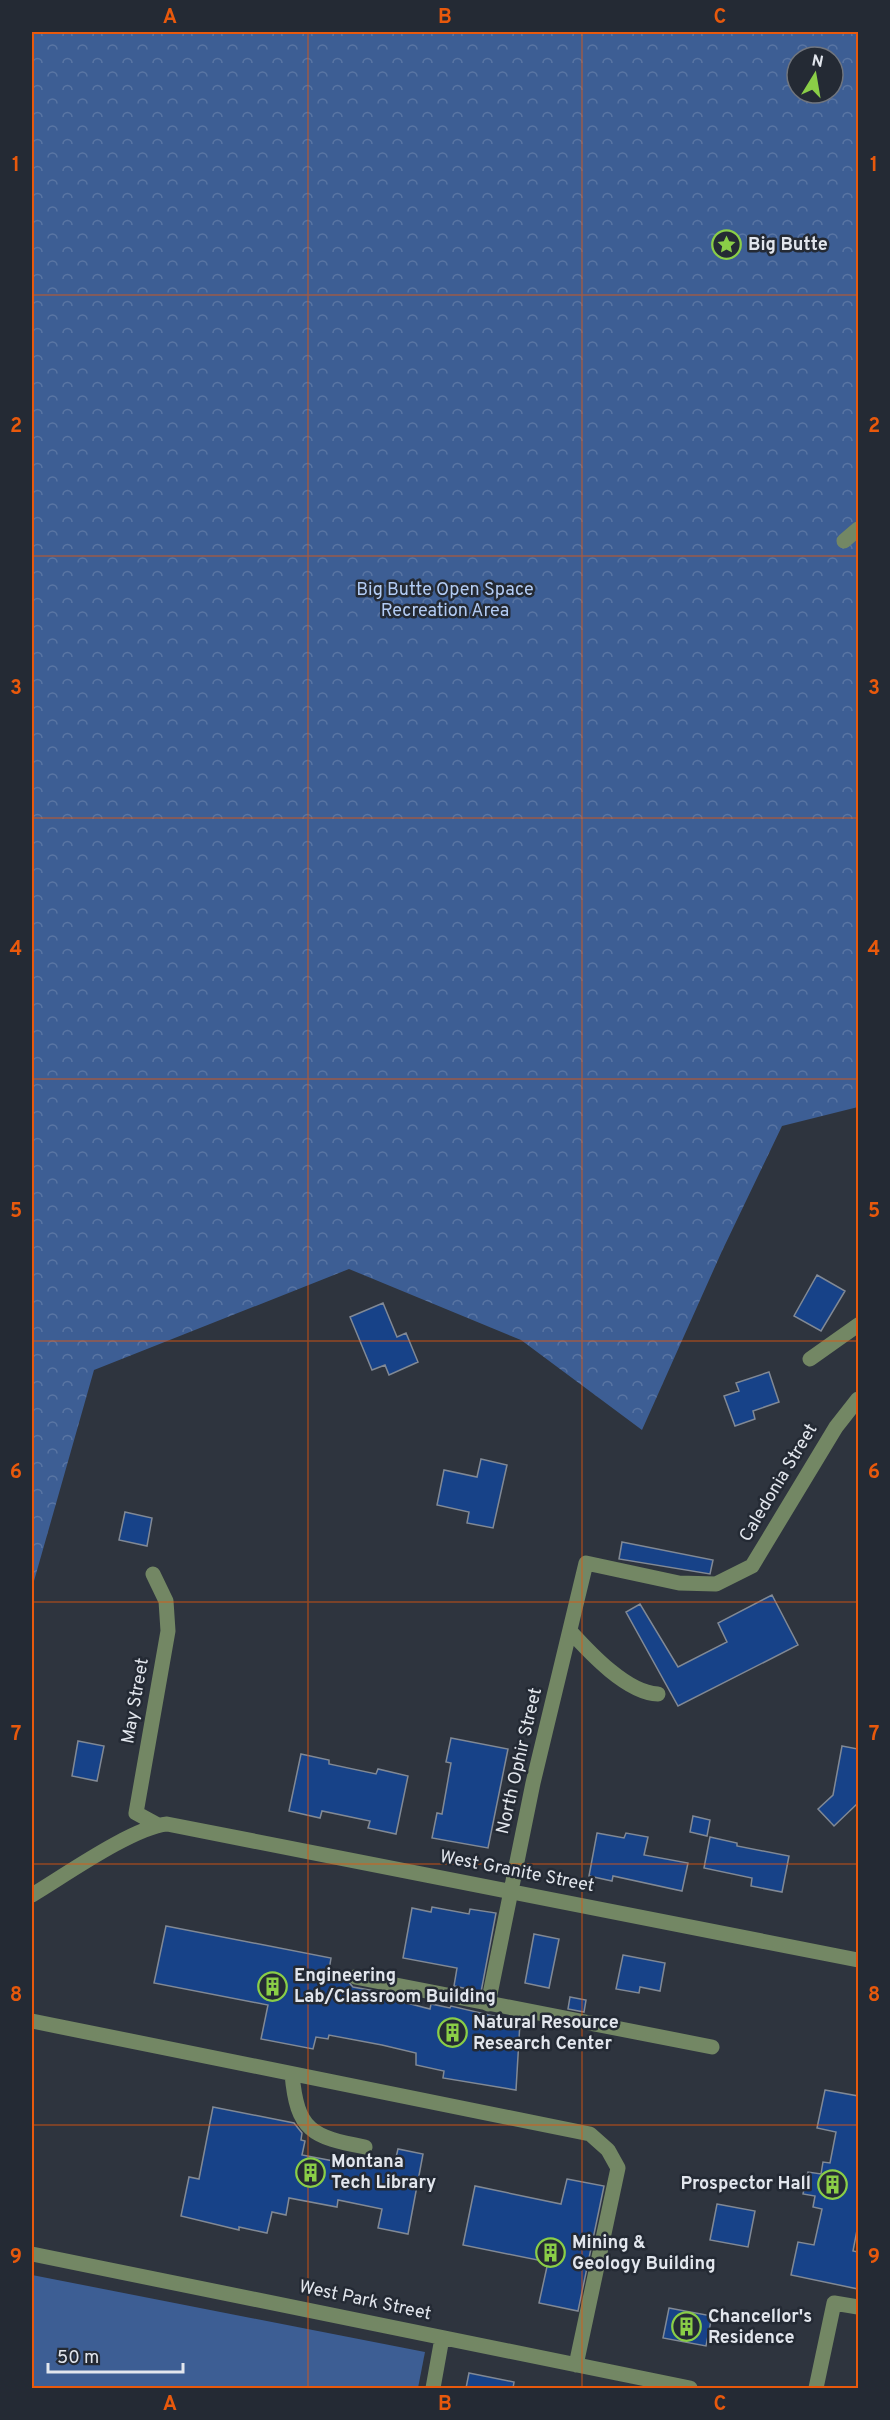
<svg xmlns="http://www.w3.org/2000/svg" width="890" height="2420" viewBox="0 0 890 2420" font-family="Overpass,sans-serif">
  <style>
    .grass { fill: #3d5e94 }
    .park { fill: url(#park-crowns); fill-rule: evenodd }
    .building { fill: #174288; stroke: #818995; stroke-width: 1.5 }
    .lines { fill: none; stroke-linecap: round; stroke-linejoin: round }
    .minor { stroke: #738764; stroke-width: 15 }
    .grid { fill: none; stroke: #e8590c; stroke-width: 1.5; stroke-opacity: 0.55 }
    .labels { text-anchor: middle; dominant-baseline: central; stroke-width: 5; stroke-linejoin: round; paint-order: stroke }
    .poi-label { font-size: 18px; font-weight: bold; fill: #e2e6ed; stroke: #242a34; text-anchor: start }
    .park-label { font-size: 18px; fill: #b3ccf4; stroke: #242a34 }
    .street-label { font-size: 18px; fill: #e2e6ed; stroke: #242a34 }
    .neatline { fill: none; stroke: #e8590c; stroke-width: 2 }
    .grid-label { font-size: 20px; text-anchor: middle; font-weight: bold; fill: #e8590c }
  </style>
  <defs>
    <pattern id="park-crowns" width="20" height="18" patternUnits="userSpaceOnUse" patternTransform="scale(1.5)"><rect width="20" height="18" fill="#3d5e94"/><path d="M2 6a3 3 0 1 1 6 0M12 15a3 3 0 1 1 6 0" fill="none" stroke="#5975a3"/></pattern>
  </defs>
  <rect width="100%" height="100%" fill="#2e343e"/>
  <path class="grass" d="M32,2275L425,2352L418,2388H32Z"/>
  <path class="park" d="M32,32H858V1107L782,1126L722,1251L642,1430L521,1340L349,1269L94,1370L32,1588ZM797,57H833V93H797Z"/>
  <path class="building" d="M817,1275L845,1291L821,1331L794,1316Z
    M383,1303L397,1337L406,1333L418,1362L389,1375L385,1365L372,1370L350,1317Z
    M769,1372L779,1402L753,1411L755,1419L735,1426L724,1396L739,1391L736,1383Z
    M481,1459L507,1465L493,1528L467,1523L469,1512L437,1505L444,1470L477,1477Z
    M125,1512L152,1518L147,1546L119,1540Z
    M622,1542L713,1560L710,1574L619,1559Z
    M772,1595L798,1645L678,1706L626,1612L640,1604L678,1667L727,1642L718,1623Z
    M451,1738L508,1749L488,1848L432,1838L437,1813L442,1814L451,1763L446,1762Z
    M78,1741L104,1746L97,1781L72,1776Z
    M842,1746L858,1749V1803L834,1826L818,1809L833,1795Z
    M301,1754L329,1760V1764L376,1774L378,1769L408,1776L396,1834L368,1828L370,1821L322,1811L320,1818L289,1811Z
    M693,1816L710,1820L707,1836L690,1832Z
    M597,1833L624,1838L626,1833L648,1837L644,1855L688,1863L682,1891L613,1876L612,1881L589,1876Z
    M710,1837L737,1843V1846L789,1856L782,1892L751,1886L752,1878L704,1868Z
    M432,1907L469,1914L470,1909L496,1913L481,1992L454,1986L457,1968L403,1958L412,1908L431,1912Z
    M166,1926L331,1958L328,1976L346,1979L353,1987L392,1994L391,1999L430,2009L431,2004L450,2008L451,2006L520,2022L516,2090L443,2078L444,2071L416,2065V2053L382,2045L329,2035L328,2039L316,2037L313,2049L261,2039L268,2005L154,1983Z
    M534,1934L559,1939L549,1988L525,1983Z
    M623,1955L665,1963L660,1991L640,1987L639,1993L616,1989Z
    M570,1997L586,2000L584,2012L568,2009Z
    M825,2090L858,2096V2225L853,2251L858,2252V2289L791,2275L798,2242L814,2245L822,2209L813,2207L815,2196L803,2194L808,2172L821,2174L823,2162L830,2163L836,2132L817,2128Z
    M213,2107L294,2123L302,2133L301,2140L305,2141L302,2155L339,2162L340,2155L394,2166L398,2149L423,2154L408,2234L378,2228L382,2209L338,2200L337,2207L289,2198L286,2215L272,2212L267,2233L239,2227V2230L181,2216L189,2177L199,2179Z
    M567,2179L604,2186L578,2311L539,2303L548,2262L463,2245L475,2186L561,2204Z
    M717,2204L755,2211L748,2247L710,2240Z
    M669,2308L712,2316L706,2346L663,2338Z
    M469,2373L514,2382L513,2388H466Z"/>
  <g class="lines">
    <path class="minor" d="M844,541L858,529
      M810,1359L858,1325
      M153,1574L166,1601L168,1631L136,1813L158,1825
      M570,1631C590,1653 627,1693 658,1694
      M32,1895C64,1876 133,1827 167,1824L858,1960
      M355,1977L712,2047
      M488,2004L533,1783L586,1563L679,1583L716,1584L752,1566L836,1427L858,1399
      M32,2021L590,2134L608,2150L618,2168L576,2365
      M292,2074C297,2131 312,2137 365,2147
      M32,2254L690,2388
      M433,2388L442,2338
      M816,2388L834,2303L858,2307"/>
  </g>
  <path class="grid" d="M308,32V2388M582,32V2388M32,295H858M32,556H858M32,818H858M32,1079H858M32,1341H858M32,1602H858M32,1864H858M32,2125H858"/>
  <defs>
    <symbol id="sight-ring" viewBox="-11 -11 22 22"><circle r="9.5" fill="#242a34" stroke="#8ace47" stroke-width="1.5"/><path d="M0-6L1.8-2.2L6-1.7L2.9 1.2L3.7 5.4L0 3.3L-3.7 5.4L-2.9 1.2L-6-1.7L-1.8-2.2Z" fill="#8ace47"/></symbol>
    <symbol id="building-ring" viewBox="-11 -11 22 22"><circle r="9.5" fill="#242a34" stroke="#8ace47" stroke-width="1.5"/><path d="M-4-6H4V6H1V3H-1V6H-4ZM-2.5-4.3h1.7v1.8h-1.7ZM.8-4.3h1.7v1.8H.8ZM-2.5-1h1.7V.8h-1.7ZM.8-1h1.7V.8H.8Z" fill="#8ace47"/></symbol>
  </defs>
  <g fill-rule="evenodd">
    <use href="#sight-ring" x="710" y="228" width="33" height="33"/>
    <use href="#building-ring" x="256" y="1970" width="33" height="33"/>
    <use href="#building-ring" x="436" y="2016" width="33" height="33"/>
    <use href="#building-ring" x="294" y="2156" width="33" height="33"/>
    <use href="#building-ring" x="816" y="2168" width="33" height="33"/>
    <use href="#building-ring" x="534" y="2236" width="33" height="33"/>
    <use href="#building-ring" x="670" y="2310" width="33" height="33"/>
  </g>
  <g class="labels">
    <g class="poi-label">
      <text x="748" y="245">Big Butte</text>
      <text x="294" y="1976">Engineering<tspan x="294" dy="21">Lab/Classroom Building</tspan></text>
      <text x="473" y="2023">Natural Resource<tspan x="473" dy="21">Research Center</tspan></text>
      <text x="331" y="2162">Montana<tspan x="331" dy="21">Tech Library</tspan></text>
      <text x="811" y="2184" text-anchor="end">Prospector Hall</text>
      <text x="572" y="2243">Mining &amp;<tspan x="572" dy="21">Geology Building</tspan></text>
      <text x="708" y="2317">Chancellor's<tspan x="708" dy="21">Residence</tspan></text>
    </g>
    <g class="park-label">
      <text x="445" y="590">Big Butte Open Space<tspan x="445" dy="21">Recreation Area</tspan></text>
    </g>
    <g class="street-label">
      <text transform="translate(779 1483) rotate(-59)">Caledonia Street</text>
      <text transform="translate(136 1701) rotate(-80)">May Street</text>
      <text transform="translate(520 1761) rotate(-77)">North Ophir Street</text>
      <text transform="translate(517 1872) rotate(11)">West Granite Street</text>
      <text transform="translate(365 2301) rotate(12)">West Park Street</text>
    </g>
  </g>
  <rect width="890" height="2420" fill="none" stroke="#242a34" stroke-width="66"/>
  <g transform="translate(815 75) rotate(11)"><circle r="28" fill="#242a34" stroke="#70757e" stroke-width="1.5"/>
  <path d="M0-4.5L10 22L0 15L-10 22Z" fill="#8ace47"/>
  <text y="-9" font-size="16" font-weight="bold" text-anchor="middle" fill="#e2e6ed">N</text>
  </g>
  <path d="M48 2363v9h135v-9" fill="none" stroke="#e2e6ed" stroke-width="3"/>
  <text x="57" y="2363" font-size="18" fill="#e2e6ed" stroke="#242a34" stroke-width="4.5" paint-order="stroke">50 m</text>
  <rect x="33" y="33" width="824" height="2354" class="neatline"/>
  <g class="grid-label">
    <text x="170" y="23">A</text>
    <text x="445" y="23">B</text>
    <text x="720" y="23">C</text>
    <text x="16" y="171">1</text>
    <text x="874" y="171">1</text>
    <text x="16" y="432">2</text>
    <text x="874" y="432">2</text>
    <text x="16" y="694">3</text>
    <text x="874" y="694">3</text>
    <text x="16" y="955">4</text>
    <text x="874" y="955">4</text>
    <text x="16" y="1217">5</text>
    <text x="874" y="1217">5</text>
    <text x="16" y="1478">6</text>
    <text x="874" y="1478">6</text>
    <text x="16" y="1740">7</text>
    <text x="874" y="1740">7</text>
    <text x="16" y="2001">8</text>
    <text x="874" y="2001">8</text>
    <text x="16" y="2263">9</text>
    <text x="874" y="2263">9</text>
    <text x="170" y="2410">A</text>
    <text x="445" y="2410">B</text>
    <text x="720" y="2410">C</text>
  </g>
</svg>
